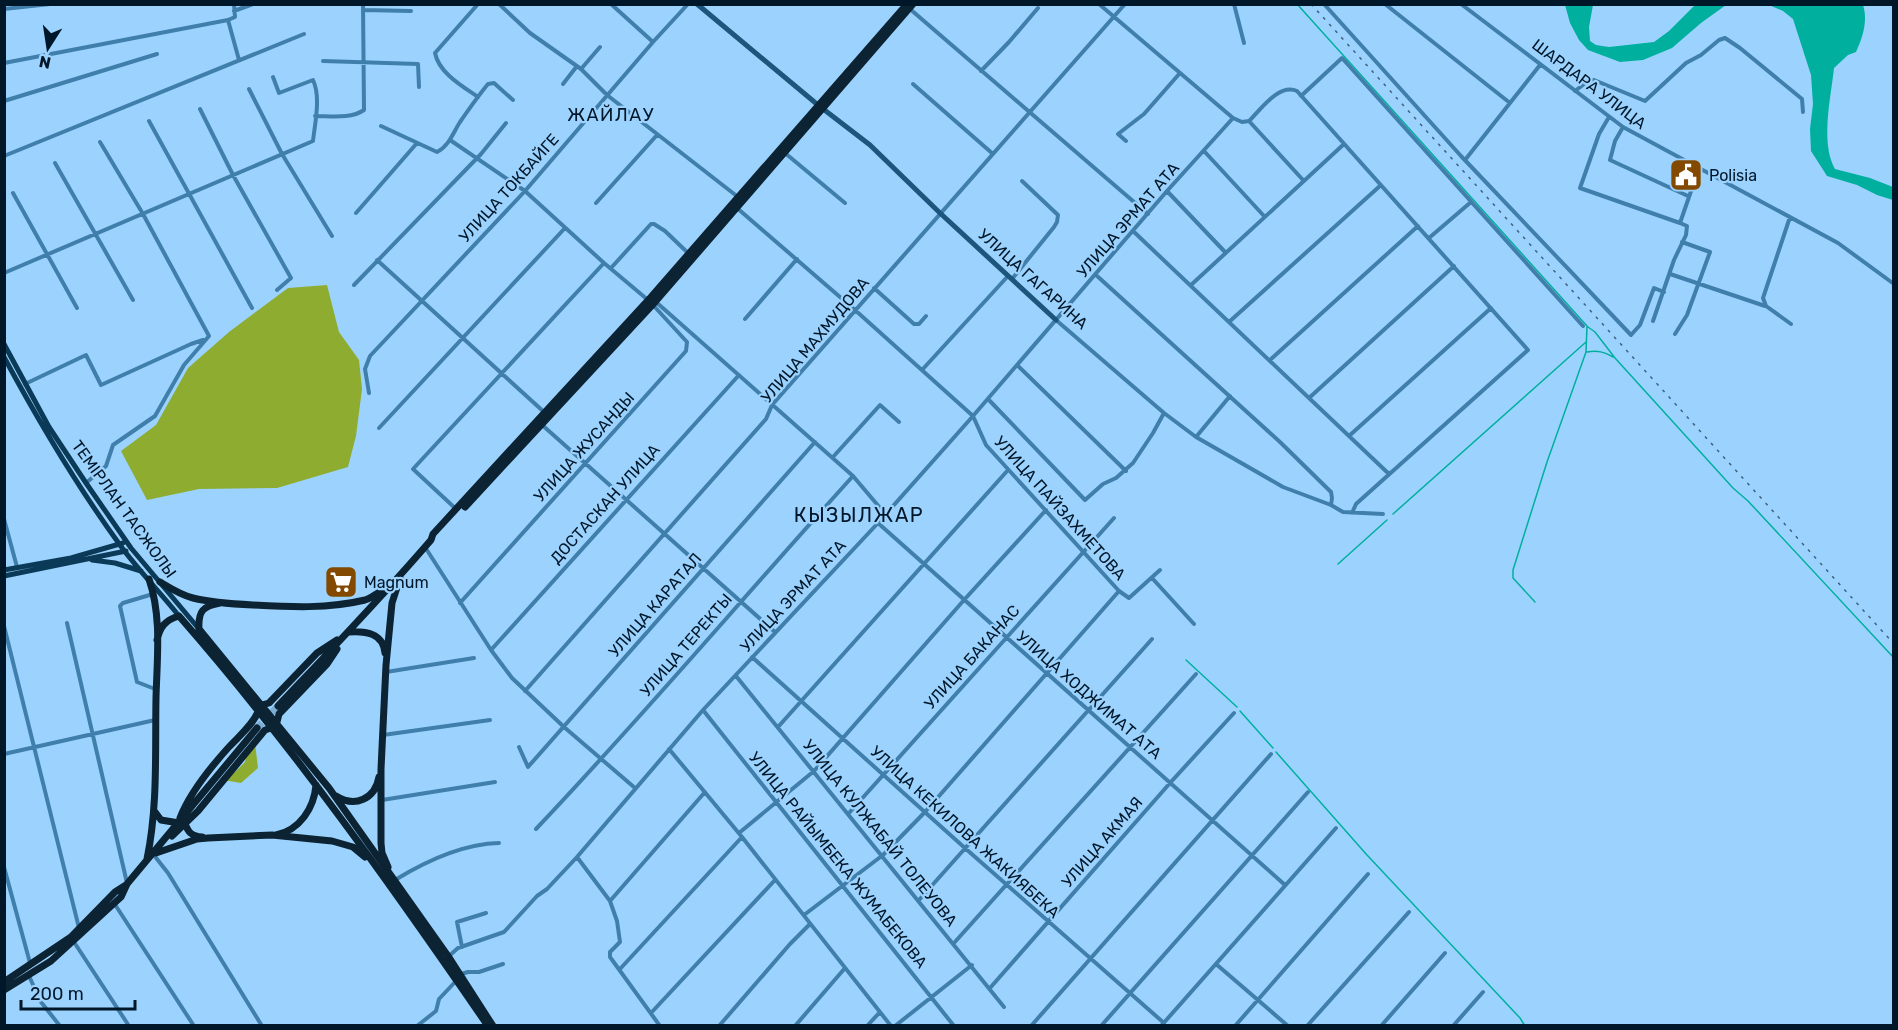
<svg xmlns="http://www.w3.org/2000/svg" width="1898" height="1030" viewBox="0 0 1898 1030" font-family="Rubik,sans-serif">
  <style>
    .green { fill: #8eac2f }
    .water { fill: #00af9d }
    .lines { fill: none; stroke-linecap: round; stroke-linejoin: round }
    .stream { stroke: #00af9d; stroke-width: 1.5 }
    .highway-tunnel { stroke: #7dadd3; stroke-width: 7; stroke-dasharray: 7 3.5; stroke-linecap: butt }
    .street { stroke: #407fac; stroke-width: 4 }
    .secondary { stroke: #1d567d; stroke-width: 5 }
    .primary { stroke: #0b3a58; stroke-width: 5 }
    .highway { stroke: #0c2333; stroke-width: 7 }
    .rail { stroke: #3f627f; stroke-width: 1.5; stroke-dasharray: 3 6; stroke-linecap: butt }
    .labels { text-anchor: middle; dominant-baseline: central; stroke-width: 4.5; stroke-linejoin: round; paint-order: stroke }
    .street-label { font-size: 16px; fill: #001629; stroke: #9cd3fe }
    .poi-label { font-size: 16px; fill: #001629; stroke: #9cd3fe; text-anchor: start }
    .neighbourhood-label { font-size: 18px; letter-spacing: 1.5px; fill: #001629; stroke: #9cd3fe }
    .quarter-label { font-size: 20px; letter-spacing: 1.5px; fill: #001629; stroke: #9cd3fe }
  </style>
  <rect width="100%" height="100%" fill="#9cd3fe"/>
  <path class="green" d="M327,285L339,332L359,360L362,389L356,436L348,467L277,488L199,489L147,500L121,451L156,425L188,368L229,332L288,288Z
    M255,743L258,768L241,783L223,780L231,772H235L245,762L246,756Z"/>
  <path class="water" d="M1565,5H1593L1589,27L1590,41L1596,45L1609,47L1654,42L1669,31L1695,5H1726L1701,23L1672,48L1643,60L1620,62L1588,50L1579,40L1570,23Z
    M1769,5H1863C1868,20 1863,37 1856,52L1848,55L1834,68C1831,97 1820,143 1835,169L1870,178L1893,187V200L1877,195L1857,185L1827,176L1811,151L1810,129L1813,104L1811,75L1793,19L1783,11Z"/>
  <g class="lines">
    <path class="stream" d="M1297,4L1587,326L1586,352L1547,462L1513,570V578L1535,602
      M1588,327L1595,332L1615,358L1733,488L1748,501L1894,658
      M1587,352C1598,350 1604,352 1613,357
      M1393,514L1586,342
      M1338,564L1387,520
      M1186,660L1237,707
      M1240,711L1273,748
      M1276,752L1367,855L1520,1018L1525,1026"/>
    <path class="highway-tunnel" d="M257,728L278,706"/>
    <path class="street" d="M499,4L530,33L581,69L607,95L738,197
      M611,4L653,42
      M1099,4L1233,118L1242,122L1249,121L1303,180
      M1234,4L1244,43
      M1324,4L1461,156L1631,335L1640,325L1654,288L1664,292
      M1385,4L1510,103
      M1461,4L1623,127L1838,243L1894,284
      M4,9L50,4
      M910,9L1148,214
      M363,10L411,11
      M234,11L253,4
      M228,20L235,17L234,4
      M323,61L418,64L419,87
      M4,63L228,20L239,60
      M581,69L600,47
      M981,71L1009,42L1038,8
      M563,84L577,66
      M913,84L993,154
      M249,89L282,154L332,236
      M1575,91L1588,81L1594,80L1645,101L1686,63L1701,55L1719,40L1725,38L1740,48L1802,99L1803,112
      M1301,96L1342,58L1583,326
      M478,97C462,86 439,73 435,53L478,4
      M4,101L157,54
      M200,109L233,175L291,278L277,290
      M315,116C331,116 351,119 364,110L363,4
      M1609,117L1599,134L1580,188L1680,223L1699,168
      M149,121L252,308
      M1249,121C1261,109 1279,83 1297,91L1528,350L1356,504L1352,513
      M381,126L437,152C449,146 453,133 460,122C469,109 478,96 488,84L494,83L513,100
      M1623,127L1615,141L1610,160L1688,196
      M450,140L525,191L604,263L648,300
      M1126,141L1118,134L1144,114L1180,73
      M1204,151L1264,216
      M785,153L845,203
      M4,156L304,34
      M1465,160L1540,65
      M55,163L133,300
      M1167,191L1225,252
      M13,193L77,308
      M596,203L657,135
      M737,208L855,310L973,416L986,445L1119,591L1129,598L1160,570
      M356,213L417,143
      M1790,217L1763,298L1766,306L1791,324
      M1133,231L1389,474
      M1429,238L1471,202
      M377,260L544,412
      M611,268L651,224H654L665,231L688,253
      M4,273L313,141C315,123 321,97 313,80L279,93L273,77
      M1670,274L1765,306
      M1096,275L1280,442L1331,492L1332,498L1331,505
      M1012,279L1054,227L1057,222L1058,215L1022,181
      M354,285L481,154L506,123
      M1191,285L1344,144
      M874,288L914,324H919L926,316
      M656,302L853,476L881,509L884,516
      M745,319L797,259
      M1056,320L1164,413L1196,437L1283,487L1331,505L1343,512L1383,514
      M1653,321L1674,260L1686,235L1687,226L1680,223
      M1229,322L1381,185
      M1675,334L1687,315L1710,252L1682,242
      M1270,360L1418,226
      M1017,365L1126,471
      M922,370L1008,276
      M25,384L86,355L101,385L191,344L203,340
      M369,393L365,369L370,356L525,191L653,42L688,4
      M1309,398L1454,266
      M988,399L1085,500L1103,484L1116,478L1133,463L1153,433L1164,413
      M541,424L775,632
      M379,428L565,228
      M1349,436L1491,308
      M1196,437L1230,396
      M833,457L880,405L899,422
      M86,483L106,466L113,445L155,416L184,365L209,336L143,214L100,142
      M456,509L413,469L604,263
      M4,519L17,567
      M878,523L1285,885
      M425,547L491,650L512,678L564,727L635,788
      M1152,578L1194,624
      M153,594L123,603L120,606L137,682L155,689
      M460,603L686,351L687,342L653,305
      M67,623L127,883
      M4,626L79,928
      M491,650L739,375
      M752,657L966,849L1164,1023
      M386,672L474,658
      M736,676L1004,1007
      M525,691L766,419L772,405L1125,4
      M703,710L954,1026
      M778,727L1008,470
      M383,735L490,720
      M519,747L528,767L815,442
      M669,749L742,837L891,1026
      M4,754L155,720
      M382,800L495,782
      M849,813L1114,518
      M536,829C645,714 747,593 853,476
      M739,833L814,771L964,600L1046,510
      M153,854L168,873L262,1026
      M577,857L610,901L617,921L620,942L610,952V957L660,1026
      M4,867L30,963
      M395,880C426,861 462,844 499,843
      M919,900L1152,639
      M610,901L705,792
      M114,903L194,1026
      M804,915L883,855L925,812L1119,591
      M74,942L129,1026
      M954,943L1196,674
      M462,947L457,922L486,913
      M449,956L458,948L504,932L537,896L547,889L577,857L703,710L878,523L973,416L1167,191L1233,118
      M1216,964L1288,1026
      M620,969L742,837
      M461,974L468,972H479L503,964
      M29,976L41,1002L60,1026
      M990,988L1170,783L1234,713
      M651,1013L775,880
      M417,1026L436,1011L439,999L456,981
      M719,1026L790,944L810,924
      M795,1026L845,968
      M867,1026L880,1012
      M895,1026L972,965
      M1031,1026L1271,754
      M1101,1026L1308,792
      M1161,1026L1336,828
      M1235,1026L1368,874
      M1307,1026L1409,912
      M1381,1026L1445,953
      M1453,1026L1483,992"/>
    <path class="secondary" d="M697,4L818,105L870,145L940,213L1056,320"/>
    <path class="primary" d="M4,344L49,427L86,483L131,548L199,629
      M4,357C39,422 77,486 120,545C138,570 160,592 179,616
      M92,560L115,563L141,571
      M4,570L71,558L123,543
      M4,576L126,551"/>
    <path class="highway" d="M465,507L655,302L913,4
      M160,582C170,588 181,595 193,598C213,603 233,604 253,605C290,607 328,609 365,600C372,598 378,593 385,588
      M220,603C203,606 198,611 199,629L329,788L448,956L493,1026
      M349,632C366,631 383,633 385,653
      M157,640C160,627 165,620 179,616C292,745 391,885 488,1026
      M262,705L269,703L317,653L337,640
      M278,706C330,651 382,597 431,540L433,534L651,297L907,4
      M277,722L279,714L327,664L337,649
      M336,796C355,808 375,799 379,777
      M155,812L161,820L179,823
      M180,818C190,792 210,768 228,748C238,737 252,726 258,712
      M185,823C188,833 192,836 202,837
      M276,835C300,830 314,808 316,785
      M172,836L198,811L265,730L271,728
      M156,853L197,839L208,838L272,835L332,841L353,847L365,857
      M147,859C158,806 155,752 156,698C157,658 162,617 149,579
      M388,867L382,853L381,843V769L386,665L392,603L400,578
      M4,982L71,937L115,892L126,885
      M4,990L51,961L121,897L127,884L257,728"/>
    <path class="rail" d="M1311,4L1894,644"/>
  </g>
  <defs>
    <symbol id="civic-square" viewBox="-11 -11 22 22"><rect x="-9" y="-9" width="18" height="18" rx="4" fill="#834900" stroke="#9cd3fe"/><path d="M-.6-6.5H3V-4.5H.6V-3L4-1V1h2V6H-6V1h2V-1L-.6-3ZM-1.2 2.5V6h2.4V2.5Z" fill="#fff"/></symbol>
    <symbol id="supermarket-square" viewBox="-11 -11 22 22"><rect x="-9" y="-9" width="18" height="18" rx="4" fill="#834900" stroke="#9cd3fe"/><path d="M-6-5.5h2.5l.6 2H6L4.5 2H-2.5L-4.4-4H-6ZM-1.5 3.2a1.3 1.3 0 1 0 .1 0ZM3 3.2a1.3 1.3 0 1 0 .1 0Z" fill="#fff"/></symbol>
  </defs>
  <g fill-rule="evenodd">
    <use href="#civic-square" x="1667" y="156" width="38" height="38"/>
    <use href="#supermarket-square" x="322" y="563" width="38" height="38"/>
  </g>
  <g class="labels">
    <g class="street-label">
      <text transform="translate(1589 84) rotate(37)">ШАРДАРА УЛИЦА</text>
      <text transform="translate(509 188) rotate(-48)">УЛИЦА ТОКБАЙГЕ</text>
      <text transform="translate(1128 220) rotate(-49)">УЛИЦА ЭРМАТ АТА</text>
      <text transform="translate(1033 279) rotate(42)">УЛИЦА ГАГАРИНА</text>
      <text transform="translate(815 340) rotate(-50)">УЛИЦА МАХМУДОВА</text>
      <text transform="translate(584 447) rotate(-48)">УЛИЦА ЖУСАНДЫ</text>
      <text transform="translate(605 504) rotate(-48)">ДОСТАСКАН УЛИЦА</text>
      <text transform="translate(1060 508) rotate(48)">УЛИЦА ПАЙЗАХМЕТОВА</text>
      <text transform="translate(124 509) rotate(54)">ТЕМІРЛАН ТАСЖОЛЫ</text>
      <text transform="translate(793 596) rotate(-47)">УЛИЦА ЭРМАТ АТА</text>
      <text transform="translate(655 605) rotate(-49)">УЛИЦА КАРАТАЛ</text>
      <text transform="translate(686 645) rotate(-49)">УЛИЦА ТЕРЕКТЫ</text>
      <text transform="translate(972 657) rotate(-48)">УЛИЦА БАКАНАС</text>
      <text transform="translate(1089 695) rotate(41)">УЛИЦА ХОДЖИМАТ АТА</text>
      <text transform="translate(965 832) rotate(42)">УЛИЦА КЕКИЛОВА ЖАКИЯБЕКА</text>
      <text transform="translate(880 833) rotate(51)">УЛИЦА КУЛЖАБАЙ ТОЛЕУОВА</text>
      <text transform="translate(1102 842) rotate(-49)">УЛИЦА АКМАЯ</text>
      <text transform="translate(838 860) rotate(51)">УЛИЦА РАЙЫМБЕКА ЖУМАБЕКОВА</text>
    </g>
    <g class="poi-label">
      <text x="1709" y="175">Polisia</text>
      <text x="364" y="582">Magnum</text>
    </g>
    <g class="neighbourhood-label">
      <text x="611" y="115">ЖАЙЛАУ</text>
    </g>
    <g class="quarter-label">
      <text x="859" y="515">КЫЗЫЛЖАР</text>
    </g>
  </g>
  <rect width="1898" height="1030" fill="none" stroke="#001629" stroke-width="12"/>
  <g transform="translate(48 48) rotate(192)" stroke="#9cd3fe" stroke-width="4.5" paint-order="stroke">
  <path d="M0-4.5L10 22L0 15L-10 22Z" fill="#001629"/>
  <text y="-9" font-size="16" font-weight="bold" text-anchor="middle" fill="#001629">N</text>
  </g>
  <path d="M21 1000v9h114v-9" fill="none" stroke="#001629" stroke-width="3"/>
  <text x="30" y="1000" font-size="18" fill="#001629" stroke="#9cd3fe" stroke-width="4.5" paint-order="stroke">200 m</text>
</svg>
